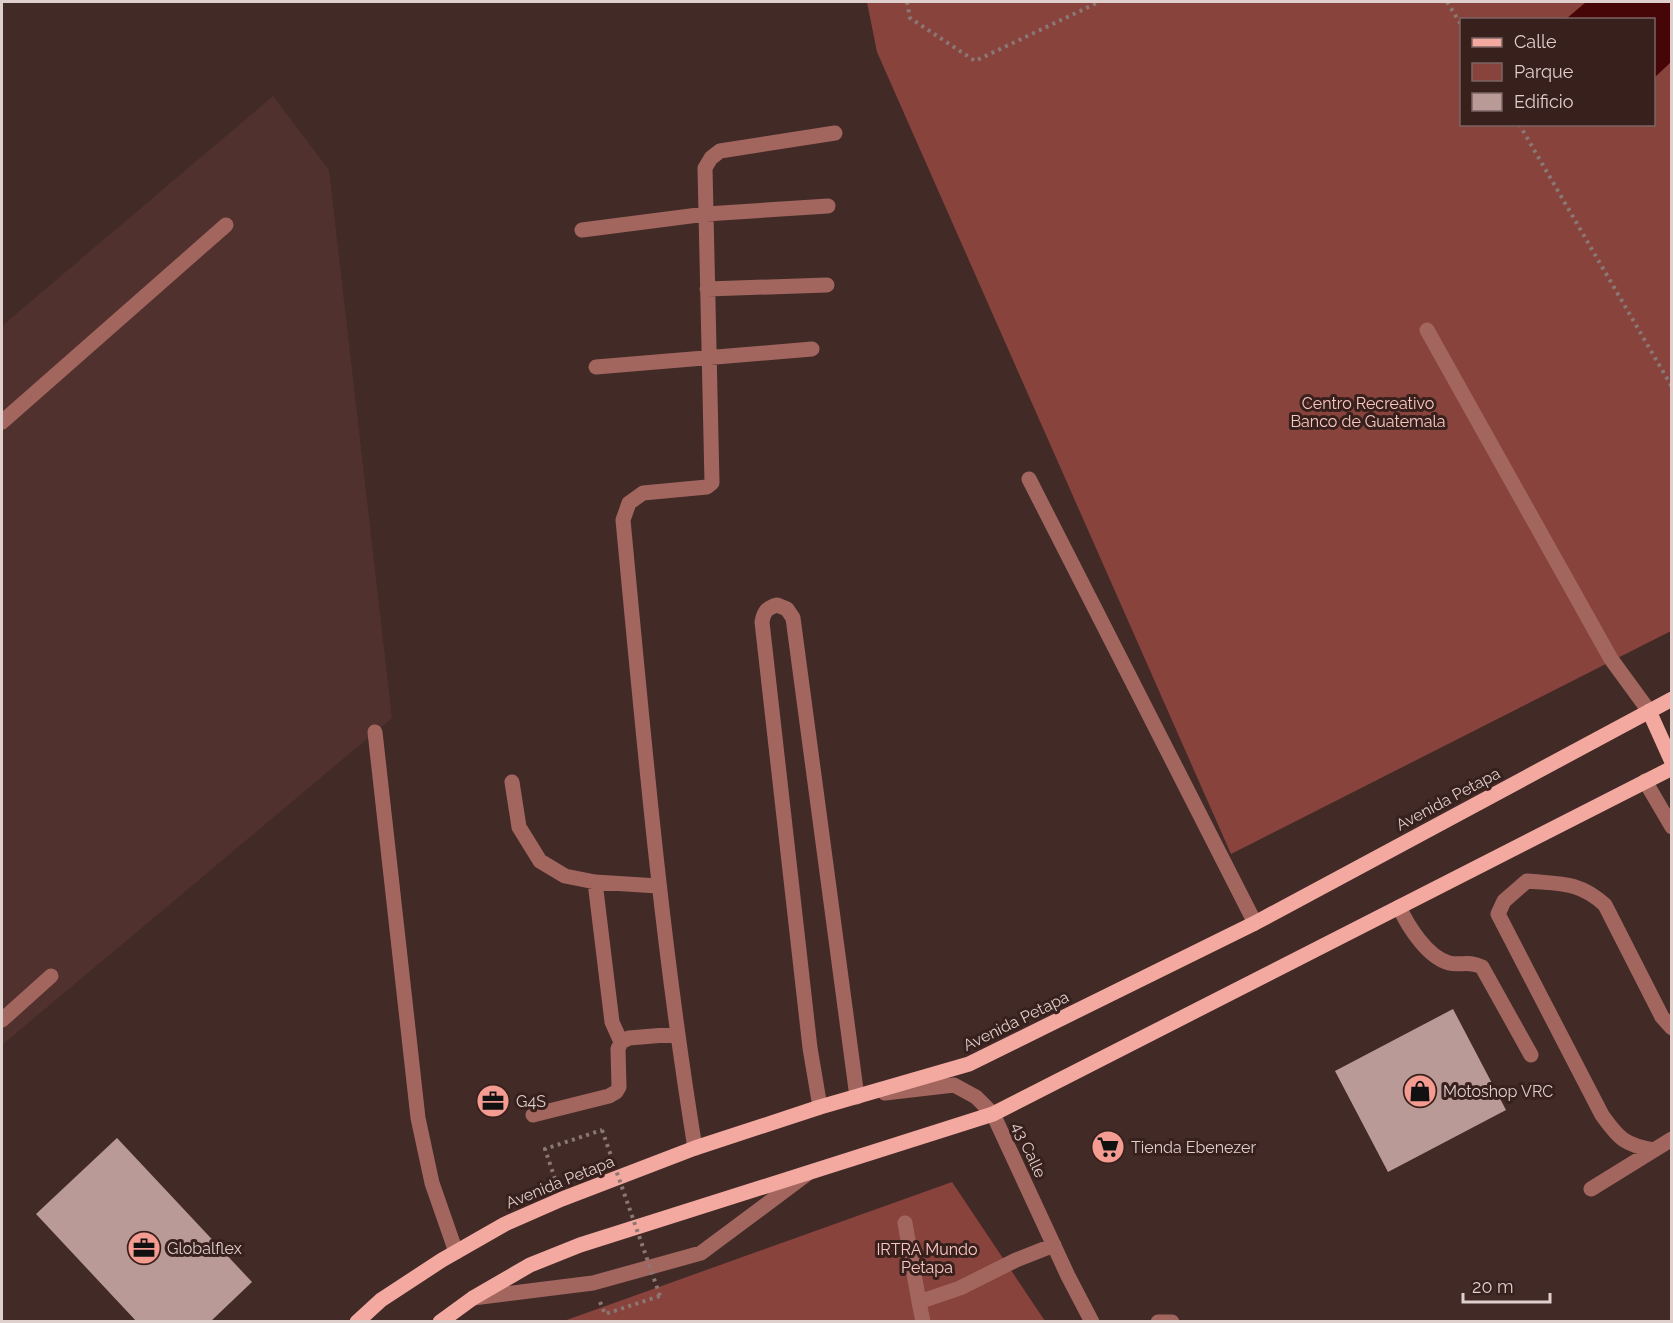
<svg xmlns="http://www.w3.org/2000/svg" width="1673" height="1323" viewBox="0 0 1673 1323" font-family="Raleway,sans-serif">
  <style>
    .built { fill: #51312d }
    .green { fill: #88433c; fill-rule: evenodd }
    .water { fill: #460506 }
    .building { fill: #b99a96 }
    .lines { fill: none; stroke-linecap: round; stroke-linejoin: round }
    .path { stroke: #8b7774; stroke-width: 4; stroke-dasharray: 3 4.5; stroke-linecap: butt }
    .minor { stroke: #a2665f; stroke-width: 15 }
    .major { stroke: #f4a9a0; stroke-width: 15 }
    .path-bridge { stroke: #8b7774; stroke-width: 4; stroke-dasharray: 3 4.5; stroke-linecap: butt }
    .labels { text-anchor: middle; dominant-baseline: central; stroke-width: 6; stroke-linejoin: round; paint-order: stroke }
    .park-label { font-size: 16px; fill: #fac7c0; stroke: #38201d }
    .street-label { font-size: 16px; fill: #dfcfcd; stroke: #38201d }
    .poi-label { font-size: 16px; fill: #dfcfcd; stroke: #38201d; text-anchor: start }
  </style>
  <rect width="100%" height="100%" fill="#422a27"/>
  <path class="built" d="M273,96L329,170L392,718L2,1045V326Z"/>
  <path class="green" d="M867,2H1671V631L1231,854L877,52ZM1462,20H1654V124H1462Z
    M952,1182L1045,1321L561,1322Z"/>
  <path class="water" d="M1586,2H1671V62L1654,78V20L1566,19Z"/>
  <path class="building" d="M1453,1009L1506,1110L1388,1172L1335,1071Z
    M117,1138L252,1282L210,1322H137L36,1214Z"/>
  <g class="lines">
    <path class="path" d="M907,2L910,18L975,61L1099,2
      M1447,2L1462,26
      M1519,124L1672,387
      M555,1179L545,1149L602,1130
      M600,1302L605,1314L660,1296"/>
    <path class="minor" d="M582,230L706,214L828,206
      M707,289L827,285
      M1427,330L1611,659L1649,711
      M596,367L812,349
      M2,422L226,225
      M1029,479L1255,923
      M375,732L418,1118L432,1183L456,1252
      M1645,781L1672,827
      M512,782L519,827L540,861L565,876L595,882L658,886
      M595,882L612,1022L621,1042
      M1399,907C1408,926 1427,957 1449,963C1461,966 1468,960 1482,967L1531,1055
      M2,1020L51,976
      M885,1093L954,1085L976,1097L993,1114L1068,1276L1092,1322
      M820,1107L810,1048L762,622C764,611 767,608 777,605L787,609L793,618L857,1097
      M533,1115L609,1096L616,1092L619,1087L618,1049L621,1042L629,1038L677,1034
      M695,1148C661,940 643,730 623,520L629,503L643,493L707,487L712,483L705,168L711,158L720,151L835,133
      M1654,1150C1625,1145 1619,1139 1602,1115L1498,914L1504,901L1527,881C1559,884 1579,881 1605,905L1662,1017L1672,1028
      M1591,1189L1672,1139
      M905,1223L919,1302
      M473,1298L593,1283L701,1253L807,1174
      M923,1322L919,1302L960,1288L1016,1260L1054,1245
      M1158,1322H1172"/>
    <path class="major" d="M1649,711L1672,762
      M357,1322L381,1300L442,1260L505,1224L562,1199L695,1148L820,1107L969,1064L1255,923L1672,699
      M440,1322L473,1298L530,1265L580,1245L993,1114L1672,768"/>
    <path class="path-bridge" d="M602,1130L660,1296"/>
  </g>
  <defs>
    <symbol id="shop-disc" viewBox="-11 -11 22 22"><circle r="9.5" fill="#f59c92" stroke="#38201d"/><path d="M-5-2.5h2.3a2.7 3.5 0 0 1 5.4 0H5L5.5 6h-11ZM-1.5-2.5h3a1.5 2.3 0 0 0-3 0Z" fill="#111"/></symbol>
    <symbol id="office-disc" viewBox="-11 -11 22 22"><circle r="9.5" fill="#f59c92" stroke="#38201d"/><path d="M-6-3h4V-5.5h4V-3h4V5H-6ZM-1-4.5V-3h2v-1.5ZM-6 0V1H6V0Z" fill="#111"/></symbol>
    <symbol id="supermarket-disc" viewBox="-11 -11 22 22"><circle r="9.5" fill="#f59c92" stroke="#38201d"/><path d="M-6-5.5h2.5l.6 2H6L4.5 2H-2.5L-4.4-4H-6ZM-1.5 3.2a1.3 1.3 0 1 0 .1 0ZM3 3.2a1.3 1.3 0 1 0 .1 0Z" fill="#111"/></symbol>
  </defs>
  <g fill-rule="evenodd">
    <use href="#shop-disc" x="1401" y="1072" width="38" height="38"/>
    <use href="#office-disc" x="474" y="1082" width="38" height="38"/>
    <use href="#supermarket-disc" x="1089" y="1128" width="38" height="38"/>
    <use href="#office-disc" x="125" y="1229" width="38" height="38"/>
  </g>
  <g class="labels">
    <g class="park-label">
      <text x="1368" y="403">Centro Recreativo<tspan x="1368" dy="18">Banco de Guatemala</tspan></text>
      <text x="927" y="1249">IRTRA Mundo<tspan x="927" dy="18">Petapa</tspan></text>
    </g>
    <g class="street-label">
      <text transform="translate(1448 799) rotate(-28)">Avenida Petapa</text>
      <text transform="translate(1016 1021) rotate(-26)">Avenida Petapa</text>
      <text transform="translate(1029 1150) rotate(65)">43 Calle</text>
      <text transform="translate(560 1182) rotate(-22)">Avenida Petapa</text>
    </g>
    <g class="poi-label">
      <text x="1443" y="1091">Motoshop VRC</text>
      <text x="516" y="1101">G4S</text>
      <text x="1131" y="1147">Tienda Ebenezer</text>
      <text x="167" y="1248">Globalflex</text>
    </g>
  </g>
  <rect width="1673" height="1323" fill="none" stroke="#dfcfcd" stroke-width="6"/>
  <rect x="1460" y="18" width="195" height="108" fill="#38201d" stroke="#7b6663" stroke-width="1.5"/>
  <rect x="1472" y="38" width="30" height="9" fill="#f4a9a0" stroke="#7b6663" stroke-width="1.5"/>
  <text x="1514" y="48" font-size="18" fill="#dfcfcd">Calle</text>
  <rect x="1472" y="63" width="30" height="18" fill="#88433c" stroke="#7b6663" stroke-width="1.5"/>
  <text x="1514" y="78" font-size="18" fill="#dfcfcd">Parque</text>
  <rect x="1472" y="93" width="30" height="18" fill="#b99a96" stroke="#7b6663" stroke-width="1.5"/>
  <text x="1514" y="108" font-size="18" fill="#dfcfcd">Edificio</text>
  <path d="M1463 1293v9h87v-9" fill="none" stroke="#dfcfcd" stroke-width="3"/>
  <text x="1472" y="1293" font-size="18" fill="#dfcfcd" stroke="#38201d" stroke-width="4.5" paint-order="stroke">20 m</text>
</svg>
